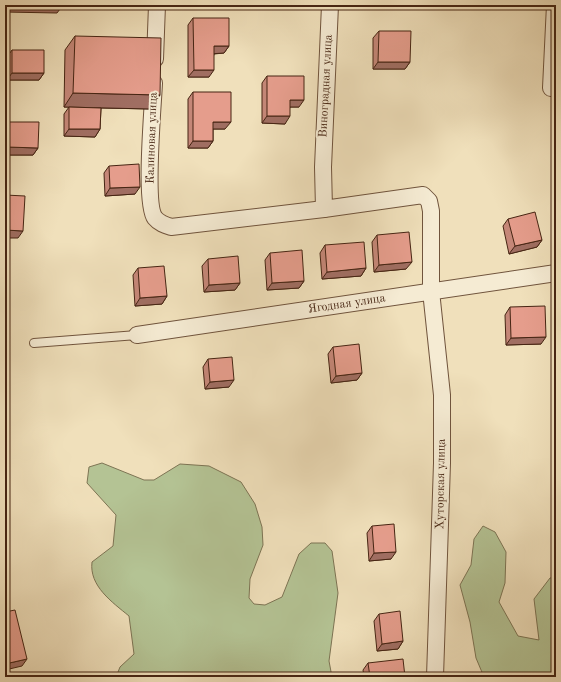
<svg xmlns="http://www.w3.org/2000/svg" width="561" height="682" viewBox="0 0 561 682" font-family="'Old Standard TT',serif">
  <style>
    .green { fill: #b4c394; stroke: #7d7454 }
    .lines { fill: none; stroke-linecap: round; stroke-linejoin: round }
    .lane-casing { stroke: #70543d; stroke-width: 10 }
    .street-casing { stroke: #70543d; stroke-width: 18 }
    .lane { stroke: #f5ebd3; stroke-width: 8 }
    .street { stroke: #f5ebd3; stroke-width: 16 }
    .wall { fill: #c58778; stroke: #462513 }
    .shaded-wall { fill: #a06e62; stroke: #462513 }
    .building { fill: #e59d8c; stroke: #462513 }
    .labels { text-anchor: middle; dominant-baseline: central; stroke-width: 4; stroke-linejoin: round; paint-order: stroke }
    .street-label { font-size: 12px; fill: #462513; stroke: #f5ebd3 }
  </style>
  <rect width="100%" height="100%" fill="#f0e0bb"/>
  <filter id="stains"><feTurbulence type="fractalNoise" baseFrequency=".005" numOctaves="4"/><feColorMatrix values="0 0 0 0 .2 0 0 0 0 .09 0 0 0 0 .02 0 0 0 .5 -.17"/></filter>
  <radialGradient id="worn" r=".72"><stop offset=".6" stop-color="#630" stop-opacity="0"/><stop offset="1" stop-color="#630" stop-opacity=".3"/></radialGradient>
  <path class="green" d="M102,463L144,480H154L180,464L209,466L241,482L255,504L262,527L263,545L250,579L249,598L254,604L265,605L282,597L299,554L311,543H325L332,551L338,593L329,661L332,677H116L120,667L134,654L129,616C112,602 89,586 92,562L113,546L116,515L87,483L89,467Z
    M483,526L495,532L506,552L505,583L499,602L518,636L539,640L534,599L550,578L556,577V677H484L476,658L470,622L460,585L471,565L474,539Z"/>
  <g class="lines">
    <defs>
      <path id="lane" d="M34,343L137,335"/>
      <g id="street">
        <path d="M330,5L323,167L324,209L423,195L429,201L431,211V291L442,395V463L435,677"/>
        <path d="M155,59L157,5"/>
        <path d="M154,83C153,106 144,204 155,218C159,223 165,225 171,227L324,209"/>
        <path d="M551,88L555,5"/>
        <path id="s1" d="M137,335L556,273"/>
      </g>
    </defs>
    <use href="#lane" class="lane-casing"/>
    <use href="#street" class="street-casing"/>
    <use href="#lane" class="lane"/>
    <use href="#street" class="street"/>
  </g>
  <path class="wall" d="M193,18L229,46L224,53L214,54L209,77H188V25Z
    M379,31L410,62L405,69H373V38Z
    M75,36L160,95L150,109L101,108L100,129L95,137L64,136V114L69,107H64L65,50Z
    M12,50L44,73L39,80H7V57Z
    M267,76L299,107H290L285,124L262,123V83Z
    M193,92L225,129H213V141L208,148H188V99Z
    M8,122L38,148L33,155H5V125Z
    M109,166L135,194L105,196L104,173Z
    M508,219L542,240L537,247L509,254L503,226Z
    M377,235L406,269L374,272L372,242Z
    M325,245L366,268L361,276L322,279L320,253Z
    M270,253L304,281L299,288L267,290L265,260Z
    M208,259L240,283L235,290L204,292L202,266Z
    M138,268L167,296L162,304L135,306L133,275Z
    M510,307L541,344L506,345L505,315Z
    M333,347L362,373L357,380L331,383L328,354Z
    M208,359L229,387L205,389L203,367Z
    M372,526L391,559L369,561L367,533Z
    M379,614L403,641L398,649L377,651L374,621Z
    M368,663L405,677H364L363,670Z"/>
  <path class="shaded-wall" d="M5,5H63L57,13L5,12Z
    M490,5H534L532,8L489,6Z
    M214,46H229L224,53L209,54Z
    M378,62H410L405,69H373Z
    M194,70H214L209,77H188Z
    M12,73H44L39,80H7Z
    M73,93L160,95L150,109L64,107Z
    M290,100H304L299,107H285Z
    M267,116H290L285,124L262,123Z
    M213,122H231L225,129H208Z
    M69,129H100L95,137L64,136Z
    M193,141H213L208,148H188Z
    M7,147L38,148L33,155H5V150Z
    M140,187L135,194L105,196L110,188Z
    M5,230L23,231L18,238H5Z
    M542,240L537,247L509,254L515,246Z
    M412,262L406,269L374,272L379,265Z
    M366,268L361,276L322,279L327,272Z
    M304,281L299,288L267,290L272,283Z
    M240,283L235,290L204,292L209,285Z
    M167,296L162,304L135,306L140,298Z
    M546,337L541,344L506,345L511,338Z
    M362,373L357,380L331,383L336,376Z
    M234,380L229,387L205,389L210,382Z
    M396,552L391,559L369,561L374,553Z
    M403,641L398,649L377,651L382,644Z
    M27,659L22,666L5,670V664Z"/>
  <path class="building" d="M193,18H229V46H214V70H194Z
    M379,31H411L410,62H378Z
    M75,36L161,38L160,95L73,93Z
    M12,50H44V73H12Z
    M267,76H304V100H290V116H267Z
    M193,92H231V122H213V141H193Z
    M69,107L101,108L100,129H69Z
    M8,122H39L38,148L7,147Z
    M139,164L140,187L110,188L109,166Z
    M5,195L25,196L23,231L5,230Z
    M535,212L542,240L515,246L508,219Z
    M409,232L412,262L379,265L377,235Z
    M364,242L366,268L327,272L325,245Z
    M302,250L304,281L272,283L270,253Z
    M238,256L240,283L209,285L208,259Z
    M164,266L167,296L140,298L138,268Z
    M545,306L546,337L511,338L510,307Z
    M359,344L362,373L336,376L333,347Z
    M232,357L234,380L210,382L208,359Z
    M394,524L396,552L374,553L372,526Z
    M15,610L27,659L5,664V612Z
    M400,611L403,641L382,644L379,614Z
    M403,659L405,677H370L368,663Z"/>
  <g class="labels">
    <g class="street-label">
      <text transform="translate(326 86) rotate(-87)">Виноградная улица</text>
      <text transform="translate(152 138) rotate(-88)">Калиновая улица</text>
      <text stroke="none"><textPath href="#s1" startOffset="212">Ягодная улица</textPath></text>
      <text transform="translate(441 484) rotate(-89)">Хуторская улица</text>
    </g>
  </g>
  <rect width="561" height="682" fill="none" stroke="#f0e0bb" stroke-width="20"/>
  <rect x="6" y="6" width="549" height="670" fill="none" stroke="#462513" stroke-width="2"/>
  <rect x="10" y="10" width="541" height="662" fill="none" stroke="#462513"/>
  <rect width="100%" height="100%" filter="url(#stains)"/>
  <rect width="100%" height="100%" fill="url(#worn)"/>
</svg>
